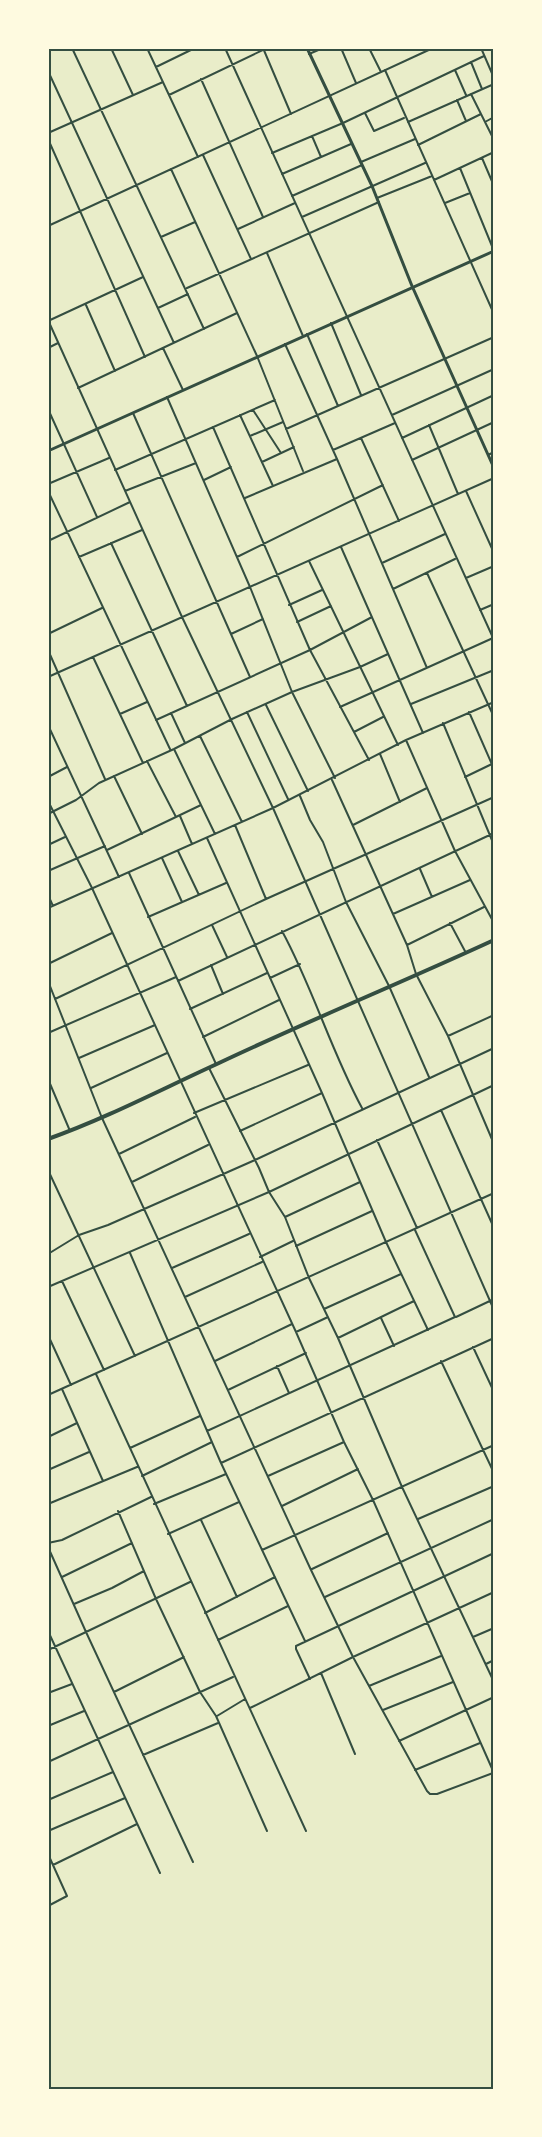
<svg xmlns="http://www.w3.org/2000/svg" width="542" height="2137" viewBox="0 0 542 2137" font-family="Poppins,sans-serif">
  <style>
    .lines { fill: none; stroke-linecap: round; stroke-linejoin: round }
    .minor { stroke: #344e41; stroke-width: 2 }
    .tertiary { stroke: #344e41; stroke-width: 3 }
    .primary { stroke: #344e41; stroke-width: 4 }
    .neatline { fill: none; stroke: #344e41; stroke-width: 2 }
  </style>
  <rect width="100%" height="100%" fill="#e9edc9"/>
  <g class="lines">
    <path class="minor" d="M72,48L204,329
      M111,48L133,95
      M147,48L198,157
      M225,48L494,640
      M263,48L291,114
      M341,48L356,83
      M369,48L381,72
      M481,48L494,78
      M48,50L53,48
      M309,54L323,48
      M471,62L482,89
      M156,67L195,48
      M385,70L494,314
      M455,70L466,95
      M48,71L174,343
      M201,79L263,217
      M471,94L494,140
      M169,95L267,48
      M457,100L466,121
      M365,113L374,131L404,118
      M408,122L494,84
      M485,122L494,117
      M48,133L163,82
      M312,136L321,157
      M48,139L145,357
      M418,145L481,114
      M272,153L343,123L484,56
      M203,155L251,259
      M482,158L494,186
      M361,162L415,139
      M460,168L494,251
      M171,169L257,356L303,471
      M282,174L351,144
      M434,180L494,152
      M292,196L362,165
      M377,198L432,176
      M445,203L470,193
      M302,217L425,163
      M48,226L433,48
      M238,229L295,203
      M161,237L195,222
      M267,253L303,336
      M187,288L379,202
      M86,305L115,371
      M158,308L188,294
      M48,320L182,617L273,808L494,1310
      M48,321L143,277
      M331,323L361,395
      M307,334L338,406
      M285,344L337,459
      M48,348L58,343
      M163,348L183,390
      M78,388L237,313
      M167,397L250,587L292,692L335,778
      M48,409L97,517
      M253,410L281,453
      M133,413L250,677
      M240,415L273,486
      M392,415L494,369
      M429,425L458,494
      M213,427L310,650L369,760
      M286,429L494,337
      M250,436L283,422
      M361,438L399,521
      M402,438L494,395
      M333,450L395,423
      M488,455L494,452
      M412,460L494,422
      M262,462L294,447
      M115,470L275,400
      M204,480L231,467
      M48,484L109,458
      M48,491L170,749
      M125,491L196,463
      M466,491L494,553
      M245,498L337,459L427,668
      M48,541L130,502
      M111,543L187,706
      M341,547L423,733
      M79,557L142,530
      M237,557L383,485
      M309,561L398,745
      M382,563L445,534
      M427,573L494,717
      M466,578L494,566
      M393,589L455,559
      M289,605L322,590
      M480,610L494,604
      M297,622L331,606
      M48,634L102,608
      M231,634L263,619
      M48,650L105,779
      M93,657L143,763
      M48,677L494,478
      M411,704L494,670
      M266,705L308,791
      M340,707L493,638
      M247,712L288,799
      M469,712L494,769
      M171,713L185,743
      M120,714L147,702
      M156,720L310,650L372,617
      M443,723L494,845
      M48,725L119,877
      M354,732L383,717
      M200,736L242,822
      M406,740L455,851L494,923
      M174,749L215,834
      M380,754L400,802
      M147,761L176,817
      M114,776L142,834
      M48,777L67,767
      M465,777L494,763
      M332,780L407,945L416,974L448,1036L494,1144
      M300,796L310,820L323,842L346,902L389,986L429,1077
      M48,801L92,888L296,1332L344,1442L373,1500L494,1773
      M48,814L76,800L99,783L174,749L232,719L292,692L360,667L388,654
      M180,816L192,844
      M235,825L266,899
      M353,825L427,788
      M207,838L322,1093L386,1242L428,1330
      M48,845L65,837
      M107,850L201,805
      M178,851L199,895
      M162,858L182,902
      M420,869L432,897
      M48,871L105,846
      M129,873L216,1064
      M48,895L53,906
      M48,908L273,808L406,740L494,702
      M393,914L470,880
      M148,917L226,883
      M450,923L466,953
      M212,925L227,957
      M282,931C313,988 331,1051 362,1108
      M407,945L484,907
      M48,964L112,933
      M211,965L223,994
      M270,978L300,964
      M48,981L102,1118L311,1570L353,1657L427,1791L430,1794H437L493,1773
      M178,981L494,833
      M55,999L266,899L494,797
      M190,1009L267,973
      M48,1033L176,977
      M448,1036L494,1015
      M203,1037L279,1000
      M79,1058L155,1025
      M209,1068L259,1168L269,1192L285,1217L309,1278L338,1338L402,1487L494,1682
      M48,1079L70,1131
      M91,1088L167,1053
      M441,1110L494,1228
      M194,1113L308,1065
      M240,1131L322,1093
      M377,1140L417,1228
      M119,1154L195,1117
      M48,1170L135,1356
      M132,1182L208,1145
      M285,1217L360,1182
      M296,1246L372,1211
      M130,1253L221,1463L305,1641
      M48,1254L79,1235L108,1225L255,1160L494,1048
      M260,1257L293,1241
      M172,1268L249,1234
      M62,1281L104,1370
      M48,1287L269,1192L494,1085
      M185,1297L262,1262
      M324,1309L401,1274
      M456,1317L494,1299
      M381,1318L394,1346
      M296,1332L328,1317
      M48,1335L71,1385
      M338,1338L414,1301
      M473,1347L494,1392
      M215,1361L292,1324
      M441,1361L494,1473
      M277,1366L289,1393
      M96,1374L306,1831
      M62,1389L103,1481
      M228,1390L306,1353
      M48,1395L494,1193
      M207,1431L455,1317L415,1230
      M48,1437L77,1423
      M130,1448L200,1416
      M221,1463L494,1338
      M48,1470L89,1452
      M142,1476L212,1442
      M268,1476L344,1442
      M48,1504L137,1467
      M154,1504L226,1474
      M282,1506L358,1469
      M118,1511L156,1599L200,1692L216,1716L267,1831
      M418,1519L494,1486
      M201,1520L237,1597
      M168,1534L239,1502
      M48,1543L62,1540L151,1497
      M48,1547L86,1632L48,1650
      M262,1550L494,1445
      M312,1569L388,1533
      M62,1577L132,1543
      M190,1582L86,1632L193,1862
      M325,1597L494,1519
      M74,1604L112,1588L144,1571
      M205,1613L275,1577
      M48,1631L160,1873
      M473,1637L494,1628
      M218,1640L288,1606
      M486,1664L494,1660
      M321,1673L355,1754
      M310,1679L296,1649V1646L494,1553
      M369,1686L441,1656
      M114,1692L184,1657
      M48,1693L72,1684
      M250,1708L353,1657L494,1592
      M383,1710L453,1682
      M217,1716L245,1699
      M48,1726L84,1711
      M399,1741L494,1697
      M143,1755L218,1723
      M48,1762L233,1677
      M415,1770L480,1743
      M48,1800L113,1772
      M48,1831L125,1798
      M48,1854L67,1896L48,1906
      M53,1865L137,1824"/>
    <path class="tertiary" d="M307,48L372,186L412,286L494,468
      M48,451L494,251"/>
    <path class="primary" d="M48,1139C107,1118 162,1089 219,1063C310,1020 403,982 494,940"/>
  </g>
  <rect width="542" height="2137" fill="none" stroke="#fefae0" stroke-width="99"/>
  <rect x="50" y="50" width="442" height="2038" class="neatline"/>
</svg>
